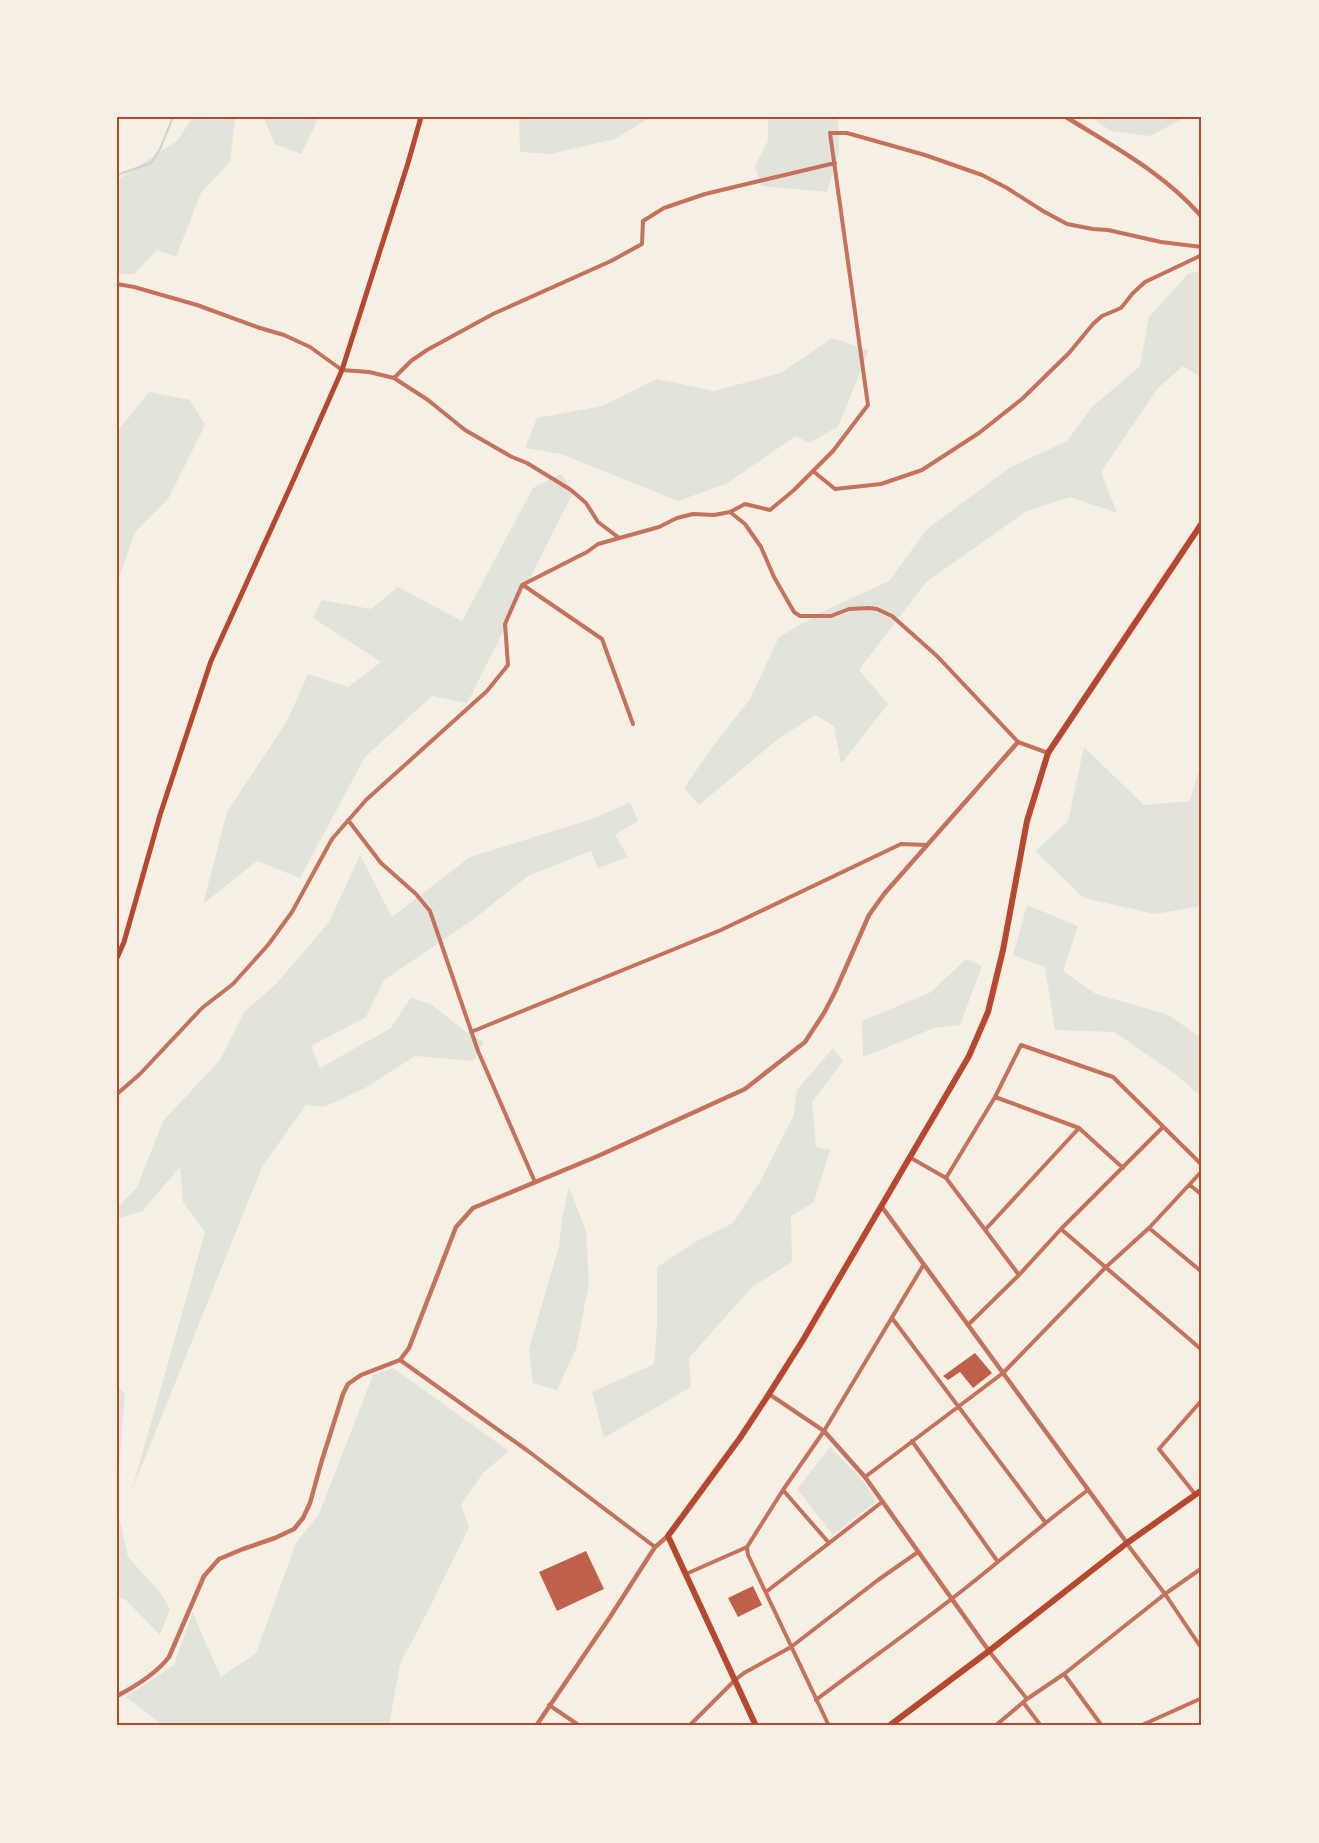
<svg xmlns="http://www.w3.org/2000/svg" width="1319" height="1843" viewBox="0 0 1319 1843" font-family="Quicksand,sans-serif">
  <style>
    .green { fill: #e2e4dc }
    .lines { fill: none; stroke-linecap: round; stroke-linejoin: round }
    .stream { stroke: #c9d6d2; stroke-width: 2 }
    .building { fill: #bf614a }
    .minor { stroke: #c5725c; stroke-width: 4 }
    .tertiary { stroke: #c5725c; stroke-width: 4.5 }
    .secondary { stroke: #b5482f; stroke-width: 5 }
    .trunk { stroke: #b5482f; stroke-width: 6 }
    .neatline { fill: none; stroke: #b5482f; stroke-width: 2 }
  </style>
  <rect width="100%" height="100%" fill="#f6efe4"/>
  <path class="green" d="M193,117H252L235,119L230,162L201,193L176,257L157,250L134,274H117V180L177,141Z
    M263,117H319L301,154L275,144Z
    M519,117H651L615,139L550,154L520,152Z
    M768,117H838L839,152L827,192L761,186L755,166L768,141Z
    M1090,117H1186L1150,136L1111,131Z
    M1202,270V378L1183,366L1158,388L1101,472L1117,513L1070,497L1027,511L926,582L859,670L888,704L841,764L834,726L815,715L778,739L699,805L684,788L713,746L750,699L779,637L826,610L889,581L927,529L1009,468L1067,441L1092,407L1140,366L1149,317L1188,274Z
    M832,338L869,350L838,427L809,443L796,436L726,484L678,501L561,454L525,448L537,418L602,406L657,379L714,391L781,373Z
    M149,392L190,400L205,425L168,499L135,532L117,583V432Z
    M561,474L574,491L467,703L432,696L365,757L300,878L257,861L203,904L227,812L287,721L308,674L348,687L381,662L313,618L322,600L371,609L398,587L462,621L533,488Z
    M1084,747L1144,805L1190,801L1202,760V906L1155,914L1084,898L1035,851L1068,821Z
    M630,802L638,821L615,835L628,857L598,868L591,851L528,876L474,919L384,980L366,1017L311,1046L320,1068L391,1028L411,997L432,1005L466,1032L484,1042L473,1061L415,1056L365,1088L324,1107L306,1105L262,1167L132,1490L205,1232L183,1202L180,1167L142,1211L117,1219V1208L137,1187L163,1121L220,1060L245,1011L277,983L329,922L360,855L392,917L470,857L595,818Z
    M1027,905L1078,926L1063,971L1096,994L1169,1015L1202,1039V1098L1177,1075L1114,1032L1055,1030L1045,967L1013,955Z
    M966,959L982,966L960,1025L934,1028L863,1057L862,1021L931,992Z
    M833,1048L843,1061L812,1102L816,1147L830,1150L814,1202L791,1216L792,1262L752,1287L689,1358L691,1387L604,1438L592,1392L654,1364L657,1325V1267L695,1242L733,1223L761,1180L793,1117L797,1090Z
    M569,1187L586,1231L589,1283L576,1349L557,1390L533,1383L529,1349L559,1246L562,1218Z
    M393,1368L509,1451L483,1473L461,1505L469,1527L431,1605L400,1664L389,1726H164L126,1697L174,1665L193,1611L200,1630L221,1677L256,1653L296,1543L319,1514L373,1375Z
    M117,1384L125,1394L117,1492Z
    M830,1447L863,1481L876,1501L833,1535L797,1489Z
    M117,1508L128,1557L160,1592L170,1609L160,1635L126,1600L117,1597Z"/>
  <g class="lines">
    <path class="stream" d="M117,175L151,163L160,149L173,117"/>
  </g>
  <path class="building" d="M975,1353L992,1373L973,1388L960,1372L948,1380L943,1376Z
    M586,1551L604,1589L557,1611L539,1572Z
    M753,1586L762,1605L738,1617L728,1598Z"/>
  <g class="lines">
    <path class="minor" d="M117,284L134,287L197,305L260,328L284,335L310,347L342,370L369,372L394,378L428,400L465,430L512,457L527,463L571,490L586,503L598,522L618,537
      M394,378L411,361L427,350L493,314L611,261L642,244L643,221L664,208L705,194L835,163
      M813,471L835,489L881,484L922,470L979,433L1022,399L1069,353L1093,324L1102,316L1121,308L1133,293L1145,282L1202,255
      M730,512L745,504L770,510L794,490L833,451L868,405L830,133H847L925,155L982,175L1007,188L1043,211L1067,224L1093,229L1108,230L1161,242L1202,247
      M523,585L602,639L633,724
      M348,820L381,863L416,894L430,911L478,1051L535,1182
      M471,1032L721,930L901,844L927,845
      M117,1094L140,1074L202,1008L233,984L268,945L292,912L332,839L366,800L487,691L508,665L505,624L522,585L587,552L598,544L659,527L677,518L693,514L714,515L730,512L745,524L761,547L774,577L794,612L800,616H831L849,609L869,608L877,609L892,616L937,656L1018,742L1048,753
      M995,1097L1079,1128L1123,1168
      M911,1158L946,1178L1019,1275
      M946,1178L995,1097L1021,1045L1113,1077L1202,1165
      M1190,1185L1202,1195
      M1149,1228L1202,1272
      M1061,1229L1202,1350
      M985,1230L1079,1128
      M892,1318L1045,1522
      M968,1325L1019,1275L1061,1229L1163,1127
      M400,1360L528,1451L655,1547
      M912,1441L998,1562
      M865,1477L1003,1373L1106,1267L1149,1228L1202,1171
      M783,1490L829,1543
      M1195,1494L1159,1449L1202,1400
      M1127,1544L1165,1594L1202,1649
      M747,1547L748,1555L829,1726
      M686,1574L747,1547L783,1490L824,1431L924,1264
      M766,1592L882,1502
      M989,1651L1027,1699
      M1064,1674L1102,1726
      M816,1700C865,1663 915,1628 963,1590C1005,1557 1045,1522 1088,1490
      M1023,1702L1041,1726
      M549,1705L580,1726
      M689,1726L735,1680L744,1673L791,1647L878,1580L918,1552
      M995,1726L1027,1699L1064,1674L1165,1594L1202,1568
      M1140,1726L1202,1698"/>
    <path class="tertiary" d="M1066,117C1114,147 1164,173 1202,217
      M882,1207L1127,1543
      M769,1394L824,1431L865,1477L989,1651
      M117,1696C136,1686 156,1674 169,1657L204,1576L219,1559L243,1549L275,1538L294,1529L303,1518L310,1503L322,1460L343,1394L348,1384L361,1375L400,1360L409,1348L456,1227L473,1208L598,1156L745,1089L805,1042L824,1013L835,992L869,915L884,894L1018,742
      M536,1726L610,1617L655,1547L668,1536"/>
    <path class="secondary" d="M117,958L124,942L160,815L211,661L293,481L342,370L408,163L421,117"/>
    <path class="trunk" d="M756,1726L668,1536L740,1438L769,1394L803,1340L969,1056L988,1012L1003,950L1027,821L1048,753L1202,523
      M889,1726L989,1651L1127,1543L1202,1490"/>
  </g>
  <rect width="1319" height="1843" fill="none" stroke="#f6efe4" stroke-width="237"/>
  <rect x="118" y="118" width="1082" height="1606" class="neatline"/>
</svg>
